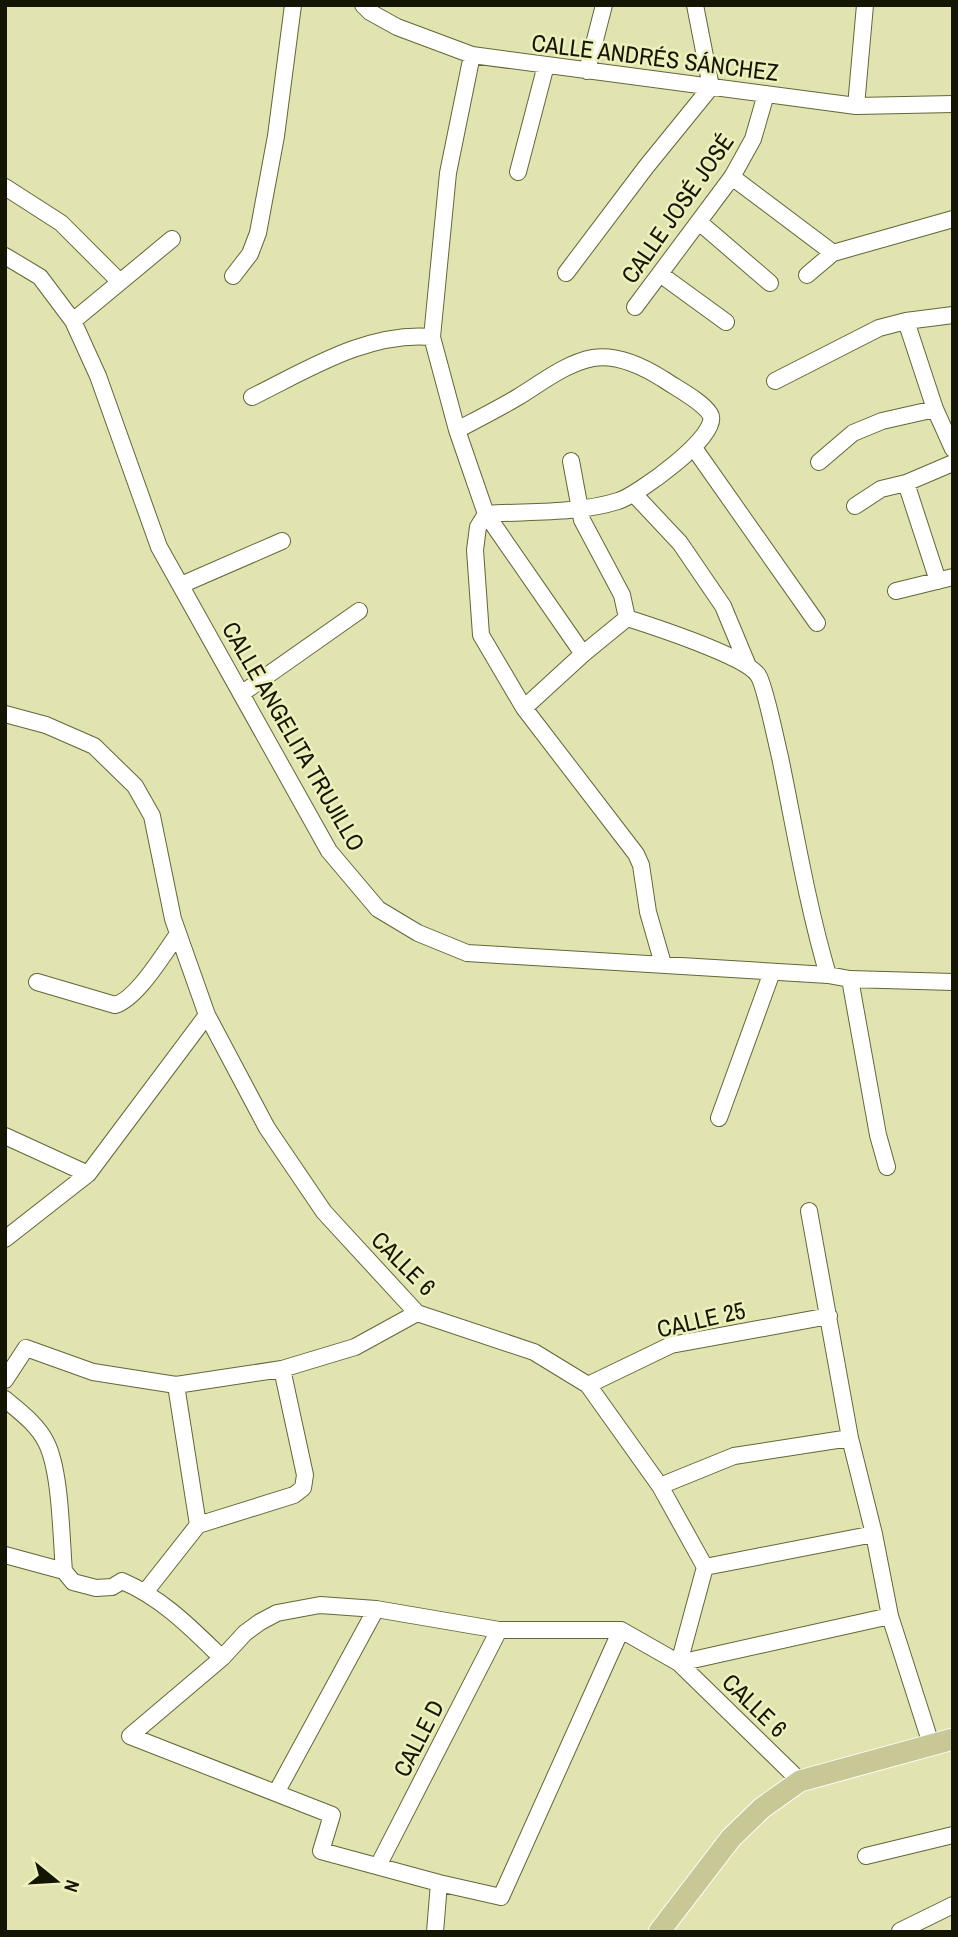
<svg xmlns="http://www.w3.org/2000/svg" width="958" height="1937" viewBox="0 0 958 1937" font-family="'Archivo Narrow',sans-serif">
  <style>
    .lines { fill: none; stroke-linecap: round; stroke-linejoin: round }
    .minor-casing { stroke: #646636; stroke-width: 18 }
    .major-casing { stroke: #fff; stroke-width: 23 }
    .minor { stroke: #fff; stroke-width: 16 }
    .major { stroke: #c7c895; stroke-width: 21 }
    .labels { text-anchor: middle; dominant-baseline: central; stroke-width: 5; stroke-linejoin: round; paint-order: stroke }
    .street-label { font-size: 24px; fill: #151503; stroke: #eef1bd }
  </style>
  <rect width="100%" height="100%" fill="#e1e4b0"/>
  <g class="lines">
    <defs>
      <path id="minor" d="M363,5L370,12L397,27L472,55L856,106L953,104
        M587,71L604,5
        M856,106L865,5
        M518,172L546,65
        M732,177L833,253
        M5,187L61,223L120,282
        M699,222L770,283
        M5,256L40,277L73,321L98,376L159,547L329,851L378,909L418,933L467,953L828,975L850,979L953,982
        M566,273L646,167L711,87L695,5
        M660,274L726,322
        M807,275L833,253L953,219
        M233,276L250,254L258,233L276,136L293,5
        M635,307L732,177L753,139L766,94
        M73,321L172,239
        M906,321L935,409L953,449
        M432,337L448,173L472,55
        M775,381L879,328L906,321L953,315
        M252,397C307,370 368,331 432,337L457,430
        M694,448L817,623
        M571,461L582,520L622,595L627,618L583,654L524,708L636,854L641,865L648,912L663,964
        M819,462L853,433L882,421L935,409
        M906,483L938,581
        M634,494L680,543L723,606L748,666
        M855,506L881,489L906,483L953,463
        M181,585L282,541
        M896,591L953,577
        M627,618C652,626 745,656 758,675C765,685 776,741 780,757C795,830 807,904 828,975
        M241,694L359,611
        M524,708L481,635L475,550L478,527L486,514C528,511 577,514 618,501C636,496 723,434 710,414C702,401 676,388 663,379C644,367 617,354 593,358C566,363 541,383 518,397C498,409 478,419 457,430L486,514L583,654
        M5,714L46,725L94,746L135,786L152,816L173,919L207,1015L267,1128L324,1212L417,1313L534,1352L588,1385L660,1486L705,1567L679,1663
        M850,979L878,1135L887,1167
        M37,982L115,1005C137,999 164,953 178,934
        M719,1118L772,972
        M5,1136L88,1174
        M809,1211L850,1438L874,1534L890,1616L931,1744
        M5,1239L88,1174L207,1015
        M5,1380L26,1348L93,1372L176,1385L282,1369L355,1347L417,1313
        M176,1385L198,1525
        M588,1385L671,1345L829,1316
        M5,1399C20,1412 37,1424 46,1442C61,1471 61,1537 64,1571
        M660,1486L734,1456L850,1438
        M5,1555L64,1571L73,1582L96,1588L112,1587L122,1581C162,1598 191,1628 222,1658L245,1633L260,1622L277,1613L320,1605L376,1609L499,1630H621L679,1663L800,1781
        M705,1567L874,1534
        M146,1591L198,1525L294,1495L303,1488L305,1475L282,1369
        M222,1658L130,1736L332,1815L321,1851L439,1883L501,1897L621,1630
        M679,1663L890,1616
        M276,1793L376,1609
        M866,1856L953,1835
        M378,1866L499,1630
        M900,1931L953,1905
        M435,1932L439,1883"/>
      <path id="major" d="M659,1932L731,1838L762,1808L800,1781L953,1739"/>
    </defs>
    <use href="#minor" class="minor-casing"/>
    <use href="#major" class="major-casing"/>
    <use href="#minor" class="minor"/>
    <use href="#major" class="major"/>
  </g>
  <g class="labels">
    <g class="street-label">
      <text transform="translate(655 57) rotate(7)">CALLE ANDRÉS SÁNCHEZ</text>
      <text transform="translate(677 208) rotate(-55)">CALLE JOSÉ JOSÉ</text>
      <text transform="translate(294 736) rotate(60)">CALLE ANGELITA TRUJILLO</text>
      <text transform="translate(404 1263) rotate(45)">CALLE 6</text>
      <text transform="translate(701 1319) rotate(-13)">CALLE 25</text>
      <text transform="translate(755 1705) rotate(44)">CALLE 6</text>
      <text transform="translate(418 1738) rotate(-63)">CALLE D</text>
    </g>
  </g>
  <rect width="958" height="1937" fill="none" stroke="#151503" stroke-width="14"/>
  <g transform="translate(56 1881) rotate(108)" stroke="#eef1bd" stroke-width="5" paint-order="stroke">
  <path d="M0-5L12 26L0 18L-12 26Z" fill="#151503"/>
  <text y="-10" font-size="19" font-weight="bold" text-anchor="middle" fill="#151503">N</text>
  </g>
</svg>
